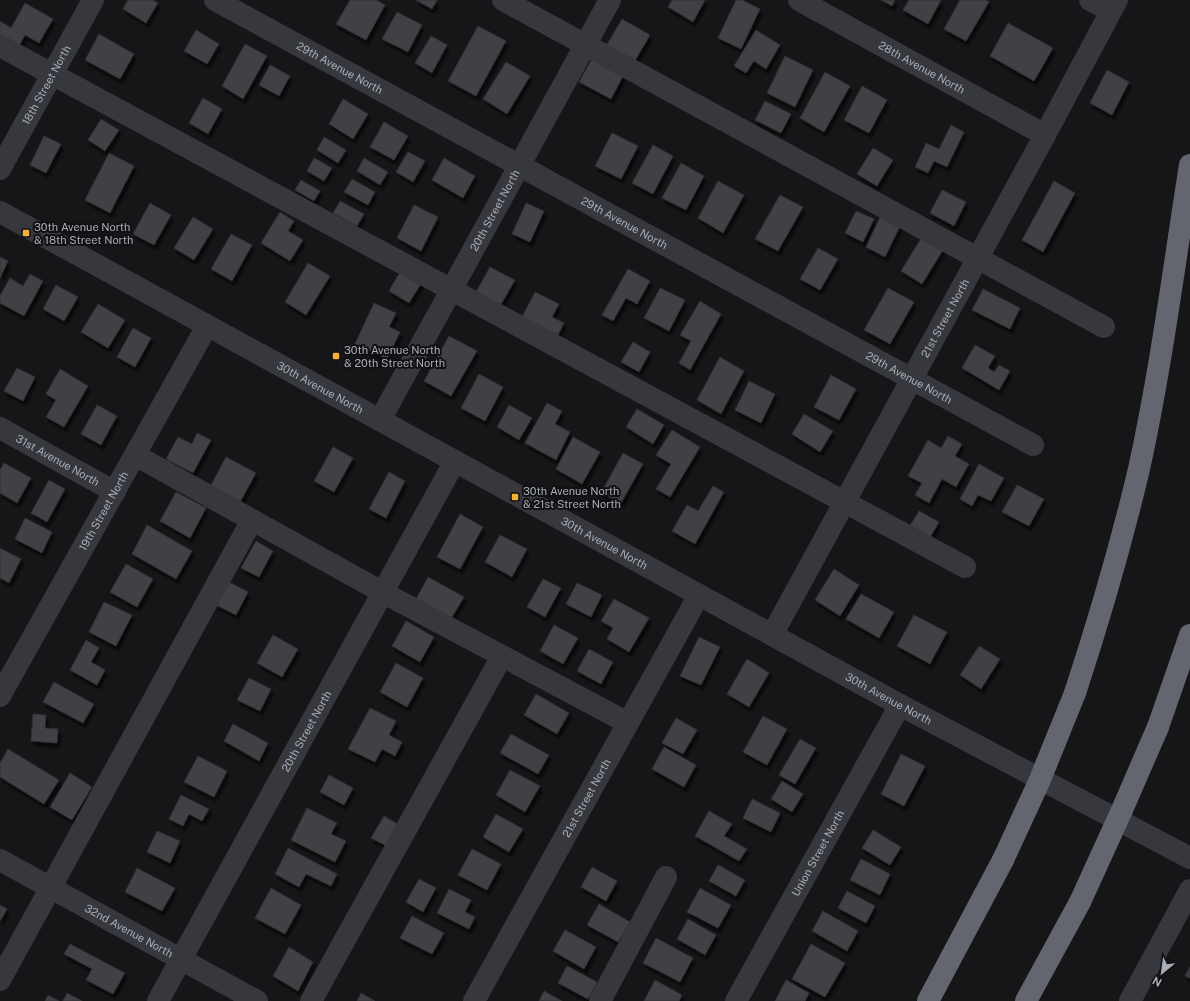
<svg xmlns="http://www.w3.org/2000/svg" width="1190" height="1001" viewBox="0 0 1190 1001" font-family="'Public Sans',sans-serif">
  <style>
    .building { fill: #404145; stroke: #303034; filter: url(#shadow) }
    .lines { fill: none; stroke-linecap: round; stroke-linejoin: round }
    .minor { stroke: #37383d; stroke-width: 22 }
    .highway { stroke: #63666e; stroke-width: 22 }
    .highway-bridge { stroke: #63666e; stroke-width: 22 }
    .poi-dot { fill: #f2b134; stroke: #111113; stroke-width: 1.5 }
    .labels { text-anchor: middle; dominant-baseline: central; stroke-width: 4; stroke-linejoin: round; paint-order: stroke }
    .street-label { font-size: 11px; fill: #a8adb8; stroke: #111113 }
    .poi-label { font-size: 11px; fill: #a8adb8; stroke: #111113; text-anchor: start }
  </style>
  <defs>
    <filter id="shadow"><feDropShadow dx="2.5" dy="4.5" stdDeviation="1" flood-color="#0009"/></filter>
  </defs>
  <rect width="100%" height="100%" fill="#161618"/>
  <path class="building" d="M128,0H153L158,3L146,23L123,9Z
    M350,0H376L385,5L366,40L336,24Z
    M416,0H437L432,9Z
    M672,0H705L693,22L668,7Z
    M736,0H742L760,9L741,49L718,38Z
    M881,0H895L892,6Z
    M909,0H941L928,24L903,10Z
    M960,0H986L989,2L966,41L944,29Z
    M25,3L53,19L39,43L25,35L18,48L0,38V21L11,28Z
    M397,12L422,25L408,52L382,39Z
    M622,19L650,35L633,64L605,48Z
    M1008,23L1053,48L1034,81L990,56Z
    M478,26L506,41L476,96L448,81Z
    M196,30L219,44L207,64L184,51Z
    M756,30L780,45L766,69L754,61L746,73L734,66Z
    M99,34L134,54L120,79L85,60Z
    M431,36L447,45L432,73L415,63Z
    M245,44L267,56L243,99L222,86Z
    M785,56L813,70L795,107L767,93Z
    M593,57L624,74L611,99L579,82Z
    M506,62L530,76L507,114L483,99Z
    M270,65L290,76L279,96L259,85Z
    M1107,70L1129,82L1112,115L1090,103Z
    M825,72L850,86L824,132L800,118Z
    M862,86L887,100L869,133L844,120Z
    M203,98L222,109L208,134L189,123Z
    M343,99L368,114L353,139L329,124Z
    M765,101L791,114L781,133L755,120Z
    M101,119L119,130L105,151L88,140Z
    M384,122L408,136L394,160L370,147Z
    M951,125L964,132L947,167L934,161L928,173L915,167L926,143L939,149Z
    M612,133L638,146L621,179L595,166Z
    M44,136L61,144L46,173L30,165Z
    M324,137L346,150L338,163L317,150Z
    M653,145L673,156L653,194L632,183Z
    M873,148L893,160L877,186L857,174Z
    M408,152L425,161L413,182L396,172Z
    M109,153L134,166L110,213L85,200Z
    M314,158L332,168L324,181L307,171Z
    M364,158L388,172L380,185L357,171Z
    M444,158L475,176L463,198L432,180Z
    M681,163L704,176L686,210L662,198Z
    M352,179L375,192L368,205L344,192Z
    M301,180L320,191L314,201L295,190Z
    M718,181L744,195L723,233L698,218Z
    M1054,181L1075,193L1043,252L1022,240Z
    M942,190L966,202L954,226L930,213Z
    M780,195L803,207L778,251L755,239Z
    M340,201L364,214L357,226L333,213Z
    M150,203L171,215L154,245L133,234Z
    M526,203L544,211L530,242L512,234Z
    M414,205L438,217L421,251L397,238Z
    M856,211L874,219L863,242L845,233Z
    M280,212L294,221L288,231L303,240L290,261L261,243Z
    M881,215L901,224L885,257L866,247Z
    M193,217L213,229L194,260L174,248Z
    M231,234L252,245L232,281L211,269Z
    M922,237L943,250L922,284L901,271Z
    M818,248L838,259L820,290L800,279Z
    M0,257L8,261L0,278Z
    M308,263L330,276L306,315L285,302Z
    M490,267L515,280L500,306L476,292Z
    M628,269L650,281L637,304L626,298L613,321L602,315Z
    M401,270L422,282L409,303L389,291Z
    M30,274L43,281L24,316L0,303V296L10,278L23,286Z
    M56,285L78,297L64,321L43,309Z
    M660,288L685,300L669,331L644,318Z
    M888,288L914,302L890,344L864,330Z
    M983,289L1020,308L1010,329L972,310Z
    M535,292L559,304L552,317L564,323L558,335L522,317Z
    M700,301L721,314L690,370L679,363L691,341L680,335Z
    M374,303L396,313L389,327L400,332L387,359L355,344Z
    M98,304L125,320L108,348L81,332Z
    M133,328L151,338L135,367L117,357Z
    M449,336L477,351L451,396L424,381Z
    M633,342L650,352L639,372L621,362Z
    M975,345L995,356L988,368L994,372L999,365L1010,371L999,390L962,368Z
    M720,357L744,371L721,414L697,400Z
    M17,368L35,377L23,401L4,391Z
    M60,369L88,386L64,427L46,417L56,400L46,394Z
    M479,374L503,387L485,421L461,408Z
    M831,375L856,389L839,420L814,407Z
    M749,381L775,394L761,423L735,410Z
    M547,403L562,411L555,424L570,432L556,460L525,443Z
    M97,405L117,416L101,445L81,434Z
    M509,405L532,418L519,440L497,427Z
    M637,409L664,425L653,444L626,427Z
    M804,414L833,431L820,452L792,434Z
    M672,430L700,447L670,497L656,489L671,464L656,455Z
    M197,433L211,440L193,473L166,459L178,437L192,444Z
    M948,436L962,444L955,456L969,464L956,487L942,479L929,503L915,495L922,483L908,476L928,440L941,448Z
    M573,437L600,452L582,484L556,469Z
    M333,447L353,458L334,492L314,481Z
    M623,453L643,464L621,503L601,493Z
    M226,457L256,473L240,502L210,487Z
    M4,463L31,478L17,503L0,493V470Z
    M979,464L1004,478L991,501L978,495L972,506L960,499Z
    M389,472L405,481L386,518L369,509Z
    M49,480L65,489L47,522L31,513Z
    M1017,485L1044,499L1029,526L1002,512Z
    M713,486L724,492L695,544L672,531L687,505L698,511Z
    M176,492L206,508L190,538L160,521Z
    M919,511L939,522L928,541L908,529Z
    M460,514L483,527L460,569L437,557Z
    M25,518L52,532L42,553L15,539Z
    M147,525L192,551L176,579L132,554Z
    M500,535L527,549L512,577L485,562Z
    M256,541L273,551L259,577L241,568Z
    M0,548L21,559L9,583L0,578Z
    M126,564L153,579L137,607L110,592Z
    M834,569L859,585L840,616L815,600Z
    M428,577L464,597L449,622L414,603Z
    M543,579L561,588L545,617L527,607Z
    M229,582L248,592L236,615L216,605Z
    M577,583L602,595L591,617L566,604Z
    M861,594L894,612L879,638L846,619Z
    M614,599L649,618L629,652L607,639L613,628L601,621Z
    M104,602L132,615L116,646L89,632Z
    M914,615L947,632L930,664L897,646Z
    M406,621L434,637L420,662L392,646Z
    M554,625L578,638L563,664L540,651Z
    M273,635L298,649L282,677L257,663Z
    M699,637L720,647L701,685L680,676Z
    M86,640L99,648L91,662L105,670L97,685L70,670Z
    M979,646L1000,659L981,689L960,675Z
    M589,649L613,662L601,684L577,671Z
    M747,659L769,673L749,707L727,694Z
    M396,663L423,678L407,707L380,692Z
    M249,678L271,689L260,711L237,700Z
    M54,682L94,704L83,723L43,702Z
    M536,694L569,713L557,734L524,715Z
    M370,708L396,721L389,735L402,742L395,756L382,749L375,762L348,749Z
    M33,714L46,715L45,728L58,729L57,743L31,741Z
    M763,716L787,729L767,765L743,752Z
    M676,718L697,730L683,754L662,743Z
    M233,724L268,743L259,761L224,741Z
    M511,734L549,755L538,774L500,753Z
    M800,739L816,748L795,784L779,775Z
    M664,747L696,765L684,787L652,769Z
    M8,749L59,780L44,804L0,777V763Z
    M901,754L925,766L904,806L881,794Z
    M198,756L227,771L214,797L184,782Z
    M510,770L540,786L525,812L496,795Z
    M70,773L92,787L72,820L50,807Z
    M329,775L353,788L344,805L320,792Z
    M782,781L803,794L792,812L771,799Z
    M181,795L209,809L202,821L189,814L183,826L169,819Z
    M752,799L780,813L771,832L743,818Z
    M307,808L337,823L331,834L346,841L335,862L291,840Z
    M709,811L732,824L724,836L747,849L739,861L695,836Z
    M496,814L523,829L509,852L483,837Z
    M384,816L401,826L389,847L371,838Z
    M873,830L901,847L890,865L862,848Z
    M157,831L180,841L170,863L147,852Z
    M288,848L337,874L331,886L306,874L299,887L275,874Z
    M472,849L501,864L487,890L458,875Z
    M861,859L890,874L880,895L850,880Z
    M718,865L745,880L736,896L709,881Z
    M592,867L617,881L606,901L581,887Z
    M137,868L175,888L162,911L125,892Z
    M419,879L436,888L423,912L406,902Z
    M271,888L301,905L285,934L255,918Z
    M700,888L731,905L718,928L687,912Z
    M449,889L471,900L465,912L475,917L469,929L437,913Z
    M847,891L875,906L866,923L838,908Z
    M599,904L630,922L618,942L587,925Z
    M0,905L7,909L0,921Z
    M823,911L858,931L847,951L812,931Z
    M412,916L444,933L432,954L400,938Z
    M688,919L716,935L705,955L677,939Z
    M565,930L596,947L584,969L553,951Z
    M656,938L693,958L680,982L643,963Z
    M70,944L125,973L113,994L86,980L92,969L64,954Z
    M811,944L845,963L825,997L792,979Z
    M289,947L313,962L298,991L273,976Z
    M567,966L597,982L588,999L558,983Z
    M1190,967V978L1185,976Z
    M655,980L682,995L679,1001H644Z
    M786,980L809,993L805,1001H775Z
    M544,991L562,1001H539Z
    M67,993L82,1001H63Z
    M361,993L375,1001H357Z
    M48,995L59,1001H45Z"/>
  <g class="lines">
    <g class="minor">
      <path id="s1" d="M215,0L1033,445"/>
      <path d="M503,0L1104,327"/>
      <path id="s2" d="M799,0L1045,135"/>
      <path d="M1090,0L1111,11"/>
      <path d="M0,46L965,567"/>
      <path id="s3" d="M0,169L93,0"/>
      <path id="s4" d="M0,212L900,705L1190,858"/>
      <path id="s5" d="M380,420L610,0"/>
      <path id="s6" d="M0,428L115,492"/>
      <path d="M135,455L382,592L628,723"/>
      <path id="s7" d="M772,635L1045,135L1117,0"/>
      <path id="s8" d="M0,696L207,326"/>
      <path id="s9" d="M0,860L257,1001"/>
      <path d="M0,980L252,520"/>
      <path id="s10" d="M158,1001L455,461"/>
      <path d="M311,1001L502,656"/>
      <path id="s11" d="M474,1001L699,595"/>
      <path d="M600,1001L666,877"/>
      <path id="s12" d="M736,1001L900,705"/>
      <path d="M1130,1001L1190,890"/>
    </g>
    <path class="highway" d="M1075,693C1099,620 1121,545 1139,469C1161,369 1174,266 1190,165
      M1158,727L1190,635
      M928,1001L1003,860
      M1026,1001L1080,902"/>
    <path class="highway-bridge" d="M1003,860L1039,782L1075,693
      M1080,902L1122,810L1158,727"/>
  </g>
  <g class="poi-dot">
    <rect x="22" y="229" width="8" height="8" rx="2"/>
    <rect x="332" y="352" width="8" height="8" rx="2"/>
    <rect x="511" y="493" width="8" height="8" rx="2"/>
  </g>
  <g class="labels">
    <g class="street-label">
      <text stroke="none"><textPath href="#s2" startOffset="140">28th Avenue North</textPath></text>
      <text stroke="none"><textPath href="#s1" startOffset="142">29th Avenue North</textPath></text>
      <text stroke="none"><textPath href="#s3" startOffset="96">18th Street North</textPath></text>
      <text stroke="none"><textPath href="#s5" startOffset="239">20th Street North</textPath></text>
      <text stroke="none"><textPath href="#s1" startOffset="466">29th Avenue North</textPath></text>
      <text stroke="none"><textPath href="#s7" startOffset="361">21st Street North</textPath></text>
      <text stroke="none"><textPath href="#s1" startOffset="790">29th Avenue North</textPath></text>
      <text stroke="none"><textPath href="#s4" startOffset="365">30th Avenue North</textPath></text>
      <text stroke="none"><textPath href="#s6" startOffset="66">31st Avenue North</textPath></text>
      <text stroke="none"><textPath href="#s8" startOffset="212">19th Street North</textPath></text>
      <text stroke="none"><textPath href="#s4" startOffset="689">30th Avenue North</textPath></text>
      <text stroke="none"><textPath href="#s4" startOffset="1013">30th Avenue North</textPath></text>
      <text stroke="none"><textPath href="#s10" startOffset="308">20th Street North</textPath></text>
      <text stroke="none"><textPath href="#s11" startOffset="232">21st Street North</textPath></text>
      <text stroke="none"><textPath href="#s12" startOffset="169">Union Street North</textPath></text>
      <text stroke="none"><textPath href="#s9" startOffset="147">32nd Avenue North</textPath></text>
    </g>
    <g class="poi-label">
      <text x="34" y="227">30th Avenue North<tspan x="34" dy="13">&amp; 18th Street North</tspan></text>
      <text x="344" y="350">30th Avenue North<tspan x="344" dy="13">&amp; 20th Street North</tspan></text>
      <text x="523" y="491">30th Avenue North<tspan x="523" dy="13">&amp; 21st Street North</tspan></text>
    </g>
  </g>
  <g transform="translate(1162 973) rotate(209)" stroke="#111113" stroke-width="3" paint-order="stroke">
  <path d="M0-3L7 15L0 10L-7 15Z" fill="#a8adb8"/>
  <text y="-6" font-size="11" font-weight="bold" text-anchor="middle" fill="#a8adb8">N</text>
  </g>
</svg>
